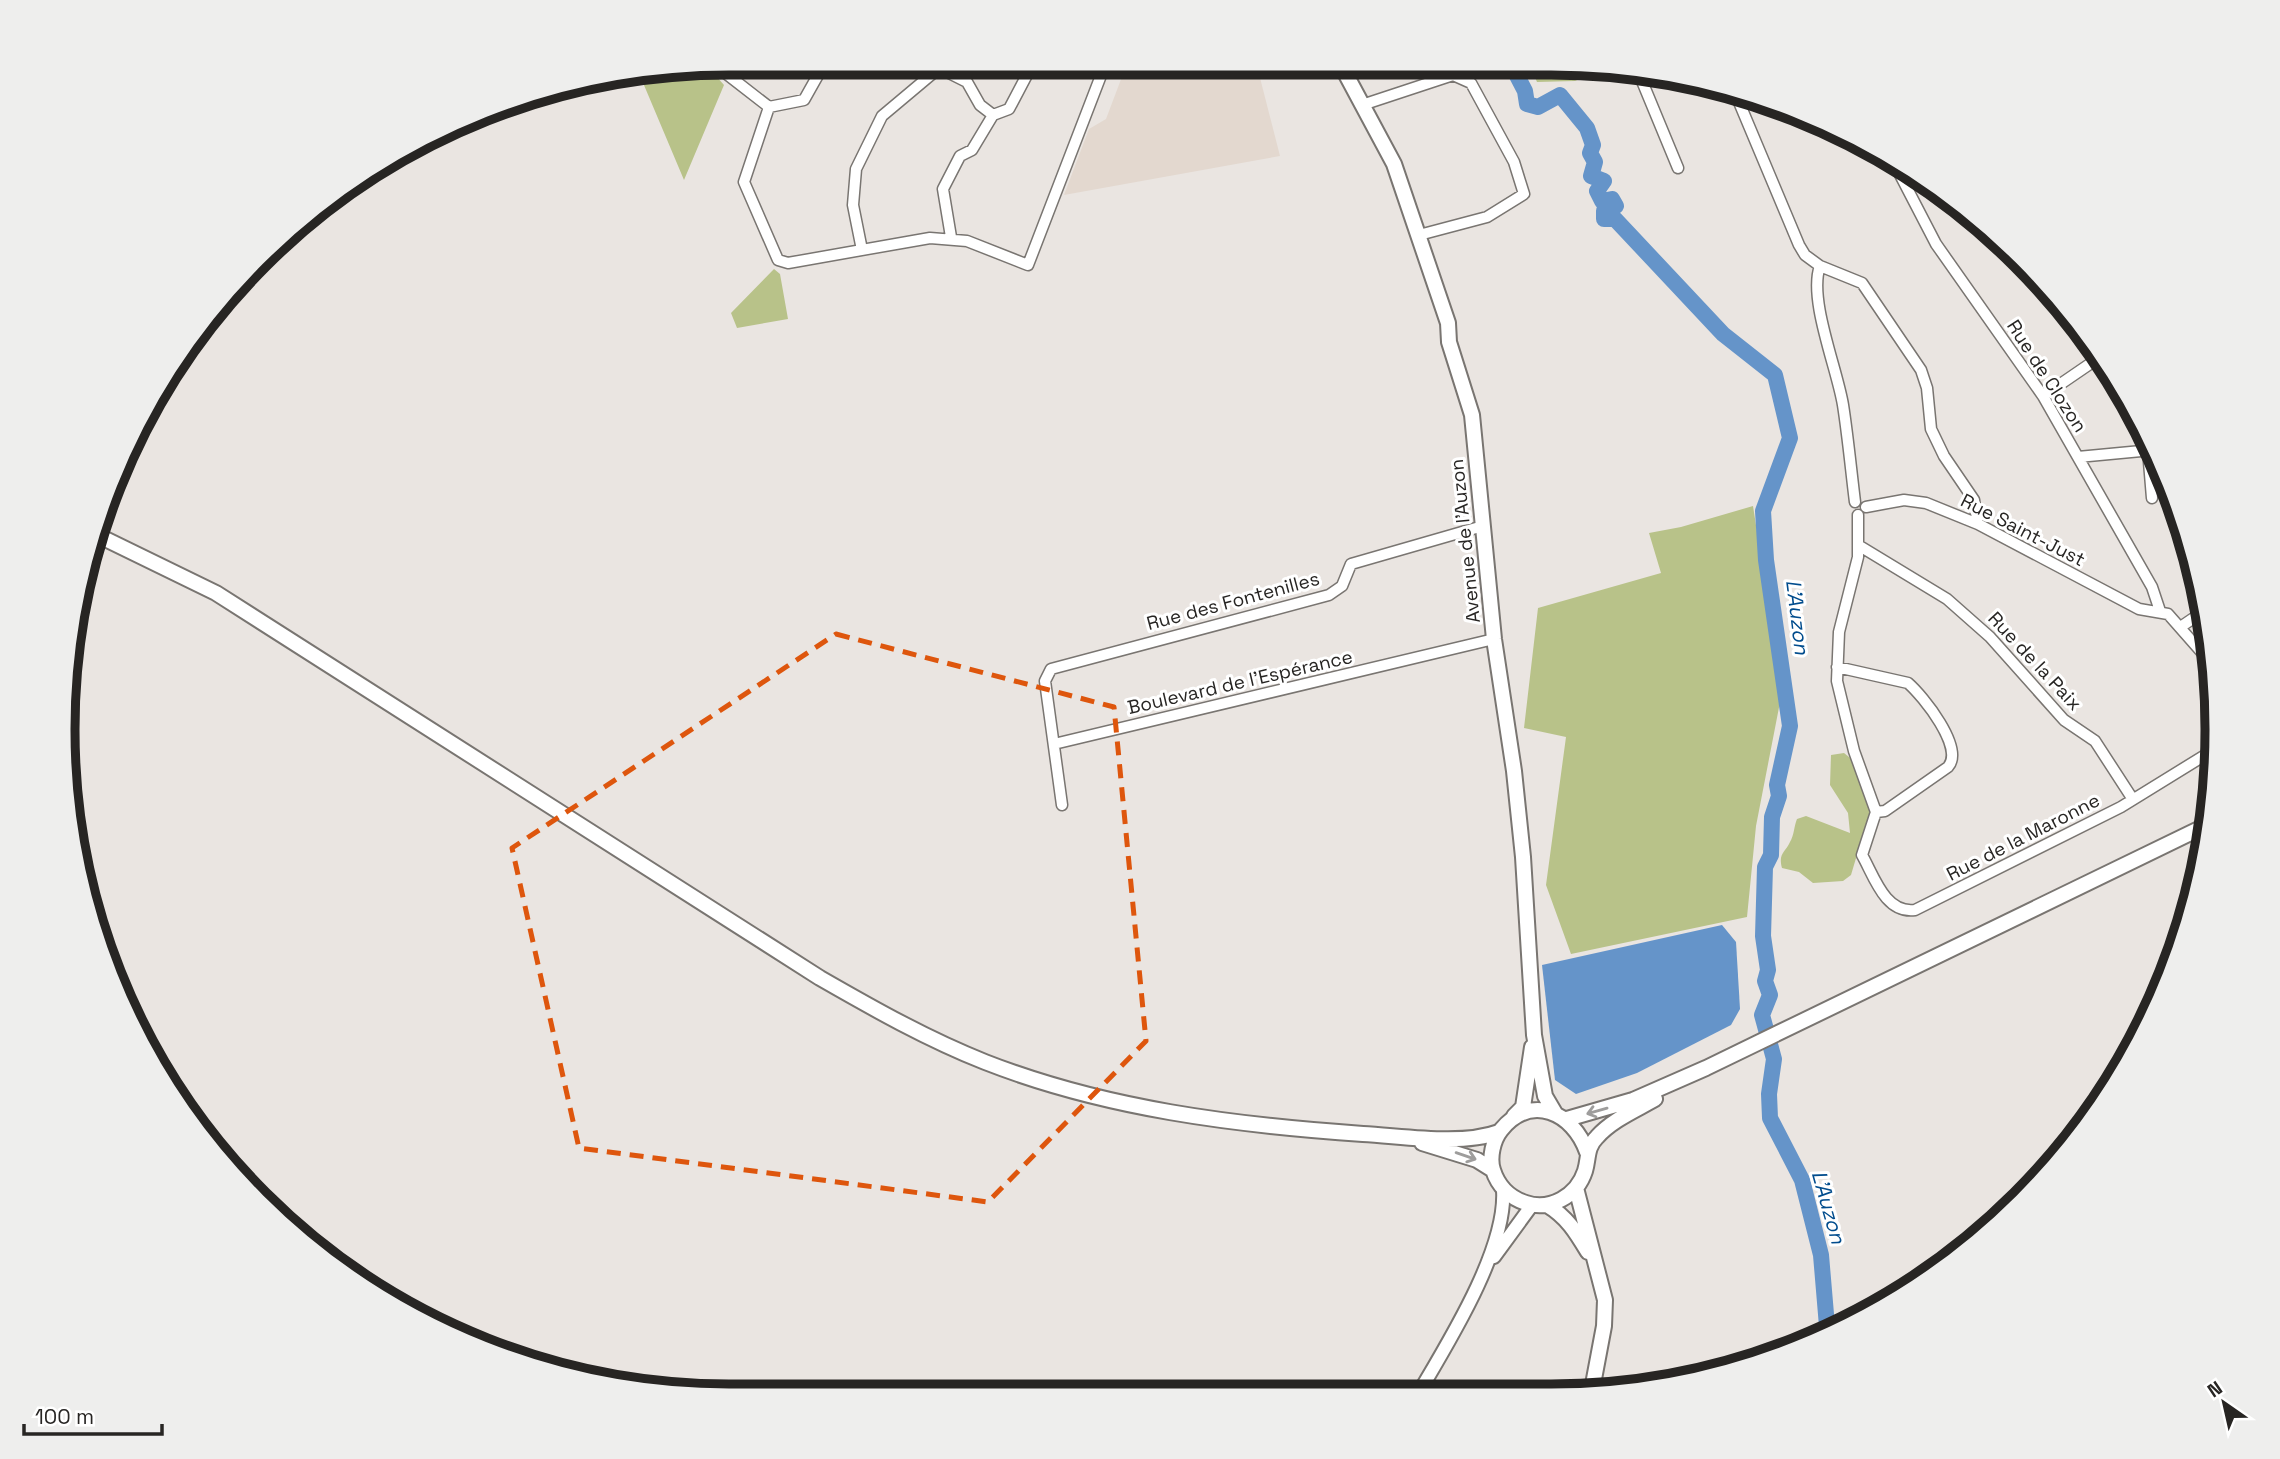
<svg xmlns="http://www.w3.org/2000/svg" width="2280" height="1459" viewBox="0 0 2280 1459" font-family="'Space Grotesk',sans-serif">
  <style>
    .built { fill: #e3d8cf }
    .green { fill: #b8c289 }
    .water { fill: #6594c9 }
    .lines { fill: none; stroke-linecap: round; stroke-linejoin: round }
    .river { stroke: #6594c9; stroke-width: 16 }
    .minor-casing { stroke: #797571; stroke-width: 13 }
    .tertiary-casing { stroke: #797571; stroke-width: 16 }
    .secondary-casing { stroke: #797571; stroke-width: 18 }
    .minor { stroke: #fff; stroke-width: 10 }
    .tertiary { stroke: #fff; stroke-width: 12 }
    .secondary { stroke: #fff; stroke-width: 14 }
    .oneway { stroke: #9e9d9c }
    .marked { fill: none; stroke: #de560d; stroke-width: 5; stroke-dasharray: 14 9; stroke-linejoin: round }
    .labels { text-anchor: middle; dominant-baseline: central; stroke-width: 6; stroke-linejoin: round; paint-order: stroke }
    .street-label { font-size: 19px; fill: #272523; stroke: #fff }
    .water-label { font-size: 21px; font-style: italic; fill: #014c8d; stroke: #fff }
    .rim { fill: none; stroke: #272523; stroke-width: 9 }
  </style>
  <rect width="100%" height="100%" fill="#eae5e1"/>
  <path class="built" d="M1118,65L1257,66L1280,156L1064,195L1089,129L1106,119L1123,74Z"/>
  <path class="green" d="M962,64L995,65L970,78Z
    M708,67L724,85L684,180L641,78Z
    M1531,68H1606L1575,81L1537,82Z
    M774,269L780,274L788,319L737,328L731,313Z
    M1753,506L1782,692L1756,826L1747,917L1571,954L1546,885L1566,737L1524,728L1538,608L1661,573L1649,533L1681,527Z
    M1844,753L1854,761L1870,811L1851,875L1843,881L1813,883L1799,872L1782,868C1778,853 1785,853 1790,842C1794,836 1794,826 1797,819L1806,816L1850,833L1848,813L1830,785L1831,755Z"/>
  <path class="water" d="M1722,925L1736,942L1740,1009L1731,1025L1637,1073L1576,1094L1555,1080L1542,965Z"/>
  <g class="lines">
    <path class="river" d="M1513,68L1525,91L1527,104L1538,107L1560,95L1587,128L1593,145L1590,153L1595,162L1591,176L1604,181L1597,191L1602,201L1612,199L1616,206L1604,211V219H1615L1723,334L1775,375L1790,438L1763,511L1766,560L1790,726L1777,785L1779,796L1772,817L1771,855L1765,867L1763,936L1768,970L1765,981L1770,995L1762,1015L1774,1059L1769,1094L1770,1118L1802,1180L1821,1255L1827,1326L1820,1333"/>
    <defs>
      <path id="minor" d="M931,64L967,82L980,105L993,115
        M715,65L769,107L744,182L778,260L788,263L930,238L967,241L1028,265L1105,65
        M1637,69L1678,168
        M1736,95L1799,245L1805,255L1820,266C1808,299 1837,368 1843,405C1848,437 1851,470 1855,502
        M1362,105L1453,75L1471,83L1514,162L1524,194L1487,217L1419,235
        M769,107L804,100L822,68L830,64
        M1895,165L1936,244L2043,396L2152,587L2160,611
        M951,237L943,189L960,156L972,150L993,115L1009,109L1028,73L1026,65
        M862,250L853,205L856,169L882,116L938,69L949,64
        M1820,266L1862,283L1921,370L1927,388L1931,429L1944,456L1974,500L1978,524
        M2043,396L2100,357
        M2148,450L2152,498
        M2078,457L2152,450
        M1866,507L1904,500L1926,503L1978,524L2139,609L2168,614L2212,664
        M1858,515V557L1839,632L1837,681L1854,751L1876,812L1862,855C1874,876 1885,914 1915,910L2121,807L2215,749
        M1858,545L1947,599L1990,637L2064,720L2095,741L2132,798
        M2182,626L2204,611
        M1837,667L1908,683C1923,696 1965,748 1948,767L1885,811L1876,812
        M1054,744L1494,639
        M1062,805L1045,681L1051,669L1329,595L1342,586L1351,564L1483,526"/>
      <path id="tertiary" d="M1494,1257L1532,1205
        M1418,1394C1448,1343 1507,1249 1503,1190"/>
      <path id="secondary" d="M1342,67L1394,164L1448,323L1449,342L1472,415L1494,639L1514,771L1523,857L1534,1035L1545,1096L1555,1113
        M95,534L216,593L820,978C874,1009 927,1039 985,1062C1105,1109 1234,1125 1363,1134C1403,1136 1461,1146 1499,1132
        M1514,1116L1523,1107L1532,1047
        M1567,1119L1633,1100L1706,1068L2207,825
        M1422,1143L1477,1160L1493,1170
        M1587,1152C1573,1112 1531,1093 1501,1130C1493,1140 1489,1158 1493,1170C1498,1186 1510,1198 1526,1203C1550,1211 1577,1196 1585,1171C1589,1158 1586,1148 1597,1137C1612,1120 1636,1110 1655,1099
        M1576,1188L1605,1300L1604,1326L1591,1395
        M1547,1205C1567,1217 1576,1232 1588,1252"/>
    </defs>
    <use href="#minor" class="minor-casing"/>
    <use href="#tertiary" class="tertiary-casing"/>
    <use href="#secondary" class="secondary-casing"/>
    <use href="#minor" class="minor"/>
    <use href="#tertiary" class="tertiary"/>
    <use href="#secondary" class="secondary"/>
  </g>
  <defs><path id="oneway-shaft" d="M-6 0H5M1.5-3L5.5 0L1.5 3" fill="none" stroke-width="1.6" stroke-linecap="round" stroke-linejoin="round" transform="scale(1.75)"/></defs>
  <g class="oneway">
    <use href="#oneway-shaft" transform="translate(1597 1111) rotate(164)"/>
    <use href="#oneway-shaft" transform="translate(1466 1156) rotate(19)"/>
  </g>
  <path class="marked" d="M836,634L1114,707L1146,1041L988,1202L579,1148L512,848Z"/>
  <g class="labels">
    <g class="street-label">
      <text transform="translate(2047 376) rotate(57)">Rue de Clozon</text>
      <text transform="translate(2023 530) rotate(27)">Rue Saint-Just</text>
      <text transform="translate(1465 541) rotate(-96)">Avenue de l'Auzon</text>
      <text transform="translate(1233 601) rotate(-15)">Rue des Fontenilles</text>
      <text transform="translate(2035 661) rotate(47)">Rue de la Paix</text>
      <text transform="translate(1240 682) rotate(-13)">Boulevard de l'Espérance</text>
      <text transform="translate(2023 837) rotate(-27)">Rue de la Maronne</text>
    </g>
    <g class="water-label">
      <text transform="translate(1798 617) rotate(83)">L'Auzon</text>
      <text transform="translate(1829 1207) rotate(74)">L'Auzon</text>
    </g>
  </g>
  <path d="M0 0H2280V1459H0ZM729 75H1551A654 654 0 0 1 2205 729V730A654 654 0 0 1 1551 1384H729A654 654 0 0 1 75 730V729A654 654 0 0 1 729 75Z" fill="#eeeeed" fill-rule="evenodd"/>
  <path class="rim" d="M729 75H1551A654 654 0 0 1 2205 729V730A654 654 0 0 1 1551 1384H729A654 654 0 0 1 75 730V729A654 654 0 0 1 729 75Z"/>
  <g transform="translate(2224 1403) rotate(326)" stroke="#ffffff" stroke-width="5" paint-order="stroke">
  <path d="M0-5L12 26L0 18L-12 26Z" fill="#272523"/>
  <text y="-10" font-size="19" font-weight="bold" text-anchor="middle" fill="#272523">N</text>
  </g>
  <path d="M24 1424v10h138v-10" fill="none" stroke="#272523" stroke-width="3.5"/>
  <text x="35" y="1424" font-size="21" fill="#272523" stroke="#ffffff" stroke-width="5" paint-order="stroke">100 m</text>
</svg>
